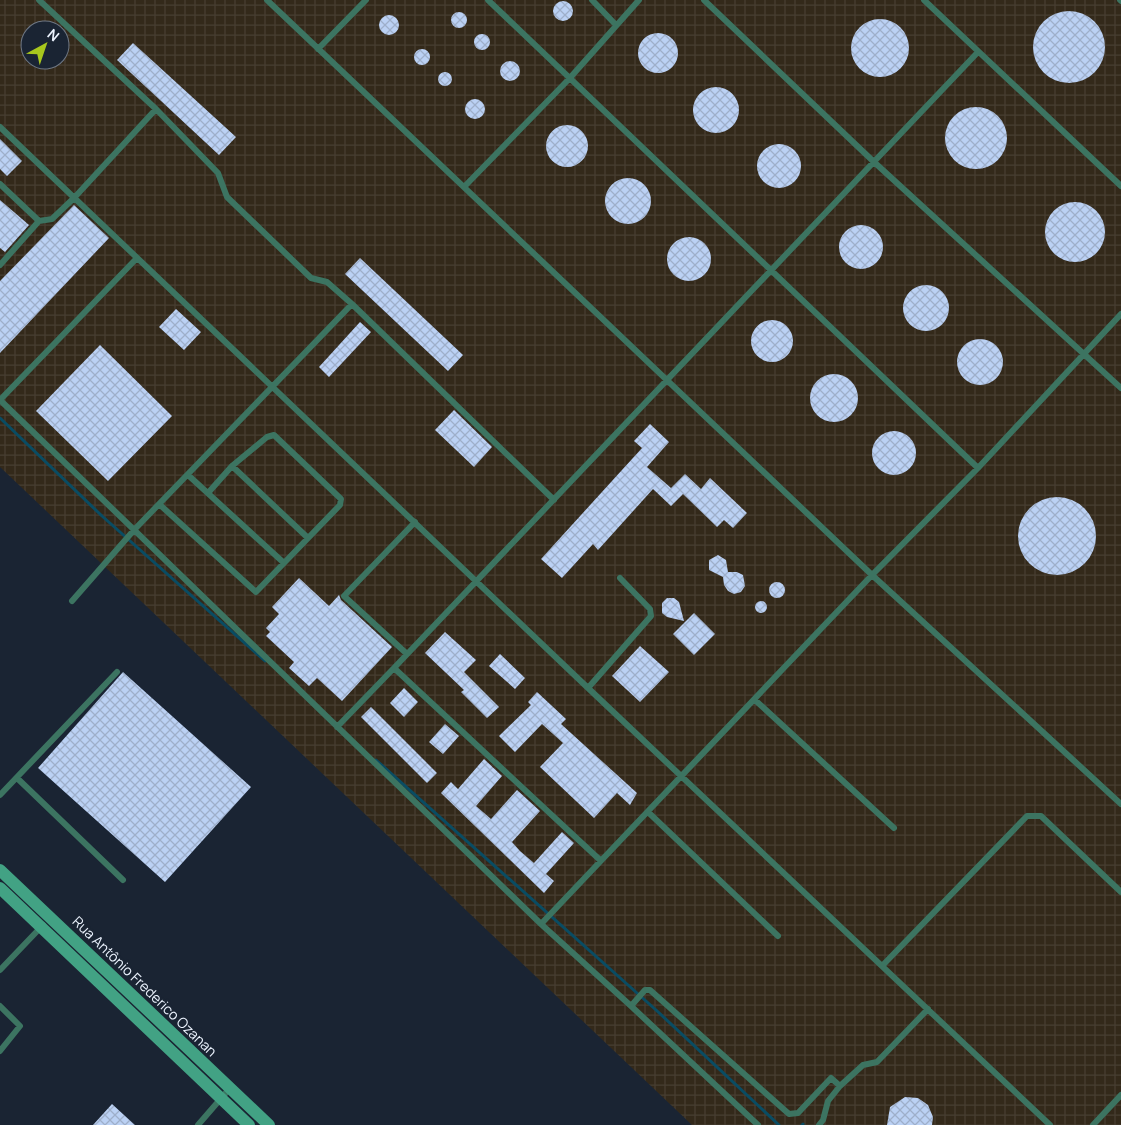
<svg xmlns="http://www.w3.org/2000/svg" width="1121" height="1125" viewBox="0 0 1121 1125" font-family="Manrope,sans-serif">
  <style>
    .industrial { fill: url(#industrial-grid); fill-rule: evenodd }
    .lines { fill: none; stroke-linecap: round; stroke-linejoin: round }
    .stream { stroke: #094c63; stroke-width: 3 }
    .building { fill: url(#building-cross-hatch) }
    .lane { stroke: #3c7461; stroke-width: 6 }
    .secondary { stroke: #42a284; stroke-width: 12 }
    .labels { text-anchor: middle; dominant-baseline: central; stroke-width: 5; stroke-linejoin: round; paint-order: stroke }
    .street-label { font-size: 14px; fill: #ecf3fe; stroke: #1a2433 }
  </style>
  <defs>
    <pattern id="industrial-grid" width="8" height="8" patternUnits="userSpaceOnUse" patternTransform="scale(1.25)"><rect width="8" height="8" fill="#33291a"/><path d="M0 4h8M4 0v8" fill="none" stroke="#473e31"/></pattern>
    <pattern id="building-cross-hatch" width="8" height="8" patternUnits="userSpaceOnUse" patternTransform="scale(1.25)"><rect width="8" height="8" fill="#bbd1f4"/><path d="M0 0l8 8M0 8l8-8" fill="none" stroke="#9eafca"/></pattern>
  </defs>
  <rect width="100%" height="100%" fill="#1a2433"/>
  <path class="industrial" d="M0,0H1121V1125H692L0,467ZM30,30H60V60H30Z"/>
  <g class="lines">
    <path class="stream" d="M0,418L102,516L265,661
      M376,760L656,1010L779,1125
      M802,1125L803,1124"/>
  </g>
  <path class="building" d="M553 11a10 10 0 1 1 20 0a10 10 0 1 1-20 0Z
    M1033 47a36 36 0 1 1 72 0a36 36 0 1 1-72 0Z
    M451 20a8 8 0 1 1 16 0a8 8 0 1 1-16 0Z
    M379 25a10 10 0 1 1 20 0a10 10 0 1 1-20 0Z
    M851 48a29 29 0 1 1 58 0a29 29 0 1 1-58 0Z
    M638 53a20 20 0 1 1 40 0a20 20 0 1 1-40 0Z
    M474 42a8 8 0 1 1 16 0a8 8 0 1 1-16 0Z
    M133,43L236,137L219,155L117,60Z
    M414 57a8 8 0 1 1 16 0a8 8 0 1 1-16 0Z
    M500 71a10 10 0 1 1 20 0a10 10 0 1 1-20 0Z
    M438 79a7 7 0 1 1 14 0a7 7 0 1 1-14 0Z
    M693 110a23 23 0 1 1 46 0a23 23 0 1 1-46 0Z
    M465 109a10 10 0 1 1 20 0a10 10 0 1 1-20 0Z
    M945 138a31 31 0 1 1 62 0a31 31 0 1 1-62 0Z
    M546 146a21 21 0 1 1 42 0a21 21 0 1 1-42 0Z
    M0,139L22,161L7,176L0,169Z
    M757 166a22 22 0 1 1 44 0a22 22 0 1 1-44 0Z
    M605 201a23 23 0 1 1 46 0a23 23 0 1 1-46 0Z
    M0,200L29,225L5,252L0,248Z
    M1045 232a30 30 0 1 1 60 0a30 30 0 1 1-60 0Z
    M74,205L109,238L0,353V281Z
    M839 247a22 22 0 1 1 44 0a22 22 0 1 1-44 0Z
    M667 259a22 22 0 1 1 44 0a22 22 0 1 1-44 0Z
    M360,258L463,355L448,371L345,274Z
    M903 308a23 23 0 1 1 46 0a23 23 0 1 1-46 0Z
    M176,309L201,332L184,350L159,327Z
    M751 341a21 21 0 1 1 42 0a21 21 0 1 1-42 0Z
    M360,322L371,332L329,377L319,367Z
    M957 362a23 23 0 1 1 46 0a23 23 0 1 1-46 0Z
    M100,345L172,416L108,481L36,411Z
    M810 398a24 24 0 1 1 48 0a24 24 0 1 1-48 0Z
    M454,410L492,447L474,467L435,430Z
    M650,424L669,442L647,467L671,488L685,474L701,489L710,478L747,513L733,528L724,520L717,527L683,494L671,506L653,489L598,550L593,544L562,578L541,559L642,448L634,441Z
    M872 453a22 22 0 1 1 44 0a22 22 0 1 1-44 0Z
    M1018 536a39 39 0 1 1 78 0a39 39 0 1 1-78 0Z
    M718,555L726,560L728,572H737L743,575L745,586L741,592L734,594L728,591L724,585L723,577L709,570V560Z
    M299,578L329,606L339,595L341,600L392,647L342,701L317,678L309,686L289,668L294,662L266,636L270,632L266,628L279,614L272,607Z
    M769 590a8 8 0 1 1 16 0a8 8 0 1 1-16 0Z
    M667,598H674L679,602L684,621L667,617L662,613V603Z
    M755 607a6 6 0 1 1 12 0a6 6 0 1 1-12 0Z
    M694,613L715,634L694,655L673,634Z
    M445,632L476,660L464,672L499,707L487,718L461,692L464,690L425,653Z
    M640,646L669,672L640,702L612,676Z
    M500,654L525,678L515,689L489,666Z
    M123,672L251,787L165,882L38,768Z
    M404,688L418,702L404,717L390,703Z
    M537,692L566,719L561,724L637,793L630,805L617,793L594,818L540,767L563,743L542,724L515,752L499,736L531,705L528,702Z
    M371,707L437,773L427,783L361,717Z
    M445,724L459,736L443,754L429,742Z
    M484,759L502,776L476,806L491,819L517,790L540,811L512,842L520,851L534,863L562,832L574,843L546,874L554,881L544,893L441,793L451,782L458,789Z
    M905,1097L918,1098L928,1105L933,1117L932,1125H887L890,1107Z
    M112,1104L135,1125H93Z"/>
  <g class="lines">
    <path class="lane" d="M39,0L156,109L218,173L227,197L311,278L327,282L352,304L554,500
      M267,0L872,575L1121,804
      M488,0L978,468
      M592,0L616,25
      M704,0L874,162L1121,388
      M924,0L1121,186
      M1120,0L1121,1
      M318,49L366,0
      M0,127L588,688L1050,1125
      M0,184L39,221L52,219L74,198L156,109
      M464,187L569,79L639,0
      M0,265L39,221
      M0,400L541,924L631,1006L758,1125
      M0,400L137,258
      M188,475L284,563L340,505L341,499L274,435L267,437L232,466
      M208,493L232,466L308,538
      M159,504L256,592L284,563
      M72,601L134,530L352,304
      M407,654L344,596L415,522
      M588,688L651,616L650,609L620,578
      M755,700L894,828
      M337,727L394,668
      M17,778L123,880
      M0,795L117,672
      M648,812L778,936
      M600,860L394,668L978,52
      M541,924L872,575L978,468L1121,314
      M882,966L1027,816H1041L1121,892
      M0,970L43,925
      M0,1006L20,1026L0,1051
      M631,1006L645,990H650L789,1114L798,1113L831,1078L840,1086
      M198,1125L230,1088
      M819,1125L823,1120L828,1101L840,1086L863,1065L877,1062L928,1009
      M1093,1125L1121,1095"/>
    <path class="secondary" d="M0,870L269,1125
      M0,888L249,1125"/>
  </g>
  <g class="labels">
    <g class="street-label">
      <text transform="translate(145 986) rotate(44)">Rua Antônio Frederico Ozanan</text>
    </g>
  </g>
  <g transform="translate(45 45) rotate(40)"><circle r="24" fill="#1a2433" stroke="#6e7784"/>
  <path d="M0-4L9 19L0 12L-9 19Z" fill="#a8c71d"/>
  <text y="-8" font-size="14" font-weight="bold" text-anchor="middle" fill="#ecf3fe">N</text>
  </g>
</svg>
